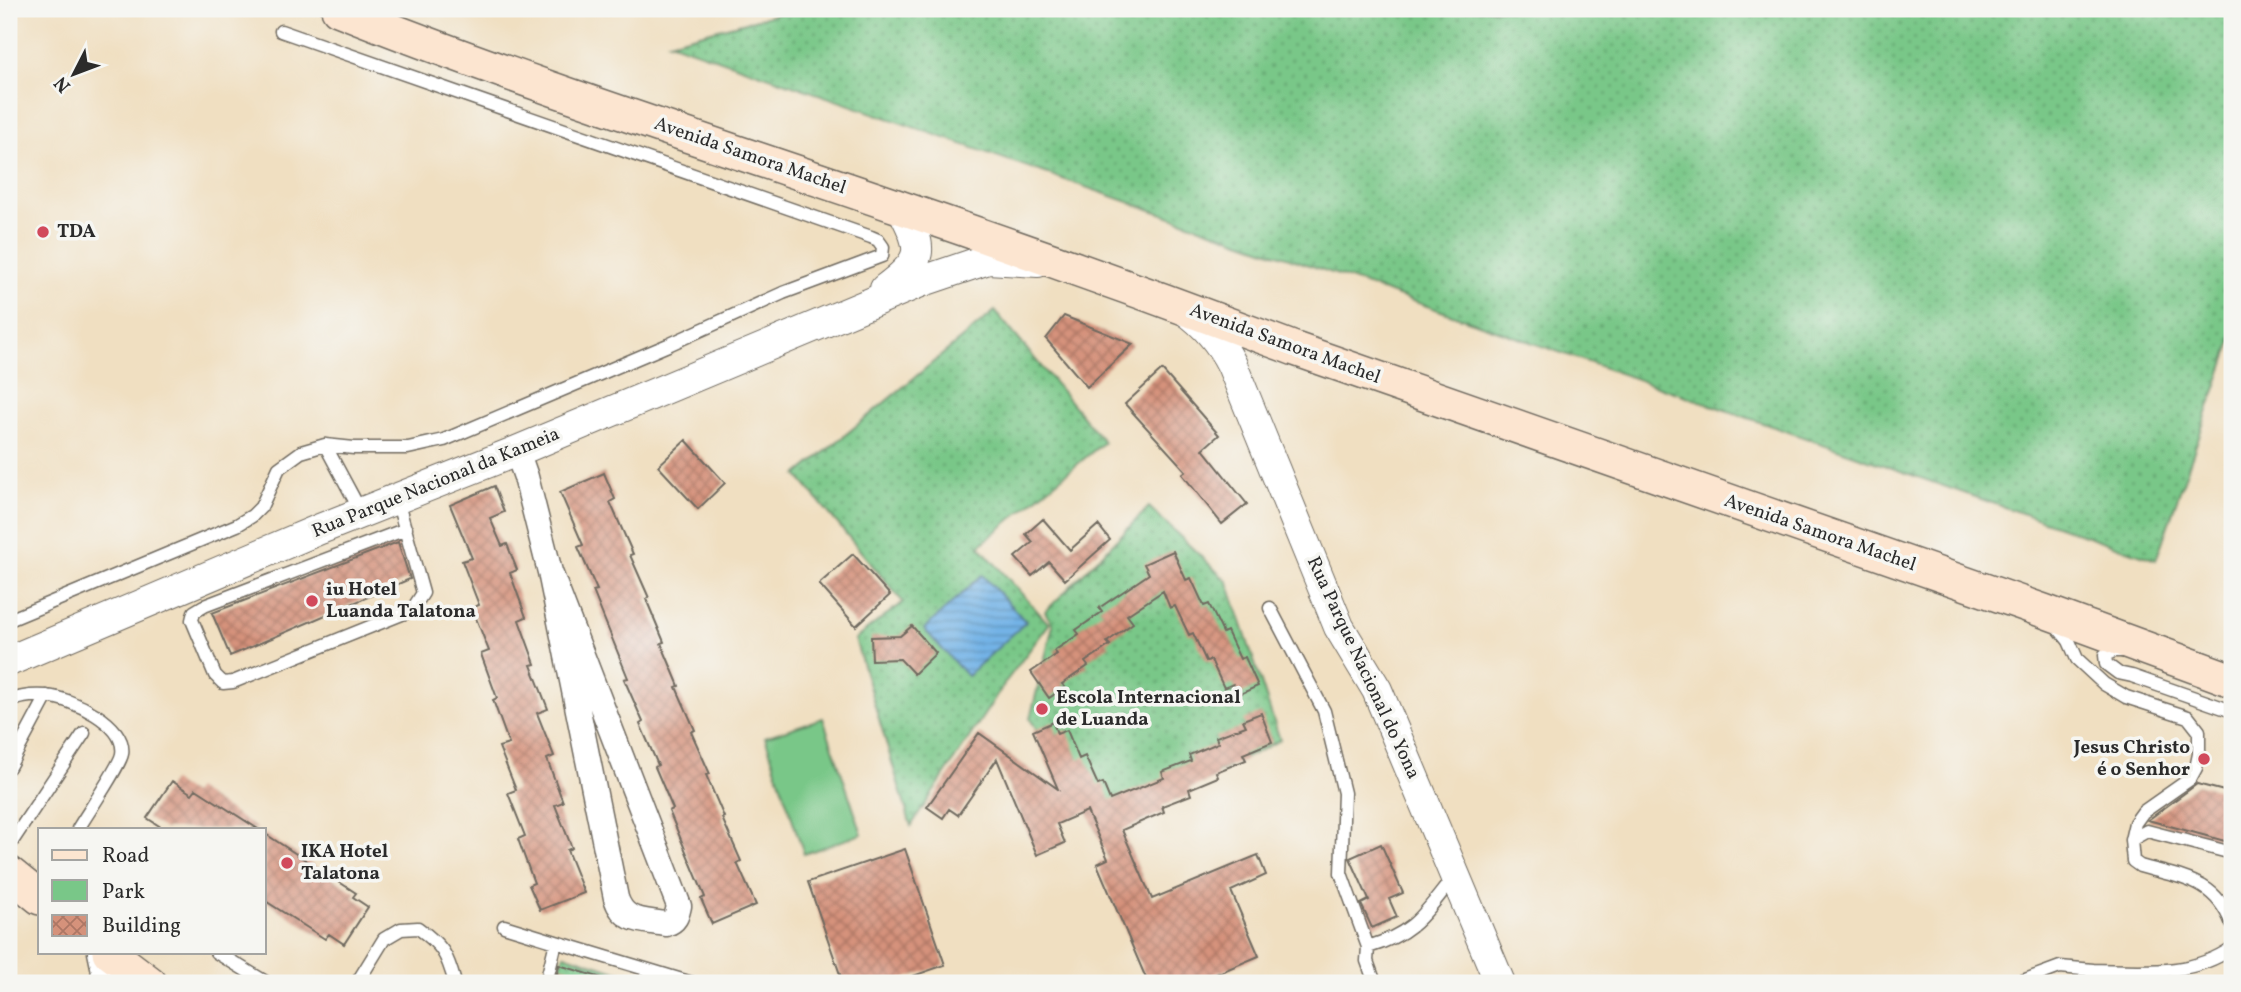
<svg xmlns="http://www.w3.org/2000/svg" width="2241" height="992" viewBox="0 0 2241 992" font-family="Vollkorn,serif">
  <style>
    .grass { fill: url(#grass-dots); stroke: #52795a; stroke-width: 2 }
    .park { fill: #79c788; stroke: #52795a; stroke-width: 2 }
    .water { fill: url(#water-rules); stroke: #4f6f89; stroke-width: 2 }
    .building { fill: url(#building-cross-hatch) }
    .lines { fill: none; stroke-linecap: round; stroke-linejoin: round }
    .service-casing { stroke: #706a60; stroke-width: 15 }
    .minor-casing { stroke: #706a60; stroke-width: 27 }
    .tertiary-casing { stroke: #706a60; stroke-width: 32 }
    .secondary-casing { stroke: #706a60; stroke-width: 36 }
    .service { stroke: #fff; stroke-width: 12 }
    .minor { stroke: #fff; stroke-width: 24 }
    .tertiary { stroke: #fff; stroke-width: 30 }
    .secondary { stroke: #fce5d0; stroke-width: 33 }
    .poi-dot { fill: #d1495b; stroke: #f6f6f2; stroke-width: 2.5 }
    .labels { text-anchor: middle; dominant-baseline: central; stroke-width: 7; stroke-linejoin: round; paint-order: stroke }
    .street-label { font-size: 19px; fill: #2b2b2b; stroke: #f6f6f2 }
    .poi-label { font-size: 19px; font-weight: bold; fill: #2b2b2b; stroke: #f6f6f2; text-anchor: start }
  </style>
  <defs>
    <pattern id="grass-dots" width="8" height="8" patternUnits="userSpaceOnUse" patternTransform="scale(1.75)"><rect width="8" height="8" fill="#79c788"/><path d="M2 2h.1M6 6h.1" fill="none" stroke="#63a26f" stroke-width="1.8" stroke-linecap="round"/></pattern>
    <pattern id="water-rules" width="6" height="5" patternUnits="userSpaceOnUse" patternTransform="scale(1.75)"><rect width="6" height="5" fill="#73b3e7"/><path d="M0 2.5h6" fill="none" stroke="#5f92bb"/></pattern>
    <pattern id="building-cross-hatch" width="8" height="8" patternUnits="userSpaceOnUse" patternTransform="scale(1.75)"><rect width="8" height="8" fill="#d5927b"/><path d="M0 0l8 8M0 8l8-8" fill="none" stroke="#ad7765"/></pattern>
  </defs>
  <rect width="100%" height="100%" fill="#f6f6f2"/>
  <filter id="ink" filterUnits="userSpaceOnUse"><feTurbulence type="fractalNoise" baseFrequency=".0143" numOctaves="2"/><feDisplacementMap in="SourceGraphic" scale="14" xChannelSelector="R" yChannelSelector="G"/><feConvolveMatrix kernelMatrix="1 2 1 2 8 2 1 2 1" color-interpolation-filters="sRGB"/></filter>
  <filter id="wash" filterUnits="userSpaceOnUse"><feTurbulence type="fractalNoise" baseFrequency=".00686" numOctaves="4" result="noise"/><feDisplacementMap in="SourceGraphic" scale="28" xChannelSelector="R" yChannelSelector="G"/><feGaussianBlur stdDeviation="1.57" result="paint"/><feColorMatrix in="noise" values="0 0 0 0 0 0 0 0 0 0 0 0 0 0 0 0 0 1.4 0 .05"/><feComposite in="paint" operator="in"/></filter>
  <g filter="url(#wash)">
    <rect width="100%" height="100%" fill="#f0dfc1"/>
    <path class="grass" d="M796,9H2232V341L2156,560L669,42Z
      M995,311L1104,442L979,546L1049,624L1007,680L911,826L855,639L903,602L797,475Z
      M1149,507L1228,582L1280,740L1104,832L1030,719L1053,625L1045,612Z
      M564,954L652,983H555Z"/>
    <path class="park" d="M823,718L862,834L804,854L765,737Z"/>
    <path class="water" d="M982,575L1026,622L967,676L924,629Z"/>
    <g id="blocks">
      <path class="building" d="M1064,316L1133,344L1087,387L1046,339Z
        M1162,370L1219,435L1203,449L1247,504L1222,524L1182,474L1186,471L1125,404Z
        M686,440L725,483L698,509L658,466Z
        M604,473L615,499L610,502L633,554L630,555L649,598L646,599L664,642L661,643L679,686L676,687L695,730L691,732L710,774L706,775L724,817L722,818L741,861L737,863L756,905L712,924L701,899L705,897L669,811L673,809L655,767L658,765L640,724L643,722L624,679L628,678L593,591L597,590L578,547L583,545L560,492Z
        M494,486L504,512L490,518L502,546L507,544L517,570L510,573L526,617L519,620L535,664L531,665L548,709L537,713L554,756L547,759L563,802L555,805L572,848L567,850L584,893L540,910L529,885L534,883L518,839L525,836L508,793L516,790L499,747L509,744L493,700L497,698L481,654L489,651L472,608L479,605L462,561L472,558L450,505Z
        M1043,519L1070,550L1098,525L1110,540L1065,580L1049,562L1032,576L1015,557L1033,542L1026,534Z
        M398,542L410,579L230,656L212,613Z
        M1173,551L1186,580L1191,578L1204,606L1209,604L1223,633L1227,631L1240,659L1245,657L1258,686L1238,695L1233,684L1224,688L1211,660L1206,661L1193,633L1189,635L1175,606L1170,608L1163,591L1127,615L1133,623L1107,642L1110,645L1085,662L1088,666L1062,684L1065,687L1049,698L1031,672L1057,654L1054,651L1079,634L1076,630L1102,612L1099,608L1149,574L1144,564Z
        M853,554L890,595L856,626L819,584Z
        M912,626L936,653L914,674L900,659L872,660L871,637L900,636Z
        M1261,713L1272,742L1243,754L1246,760L1216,772L1218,777L1189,789L1191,795L1162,806L1164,812L1122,830L1152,899L1258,855L1266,875L1231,891L1259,956L1195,983H1148L1097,864L1108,859L1087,811L1057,824L1065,843L1037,855L997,759L958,815L949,809L943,818L927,807L979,733L1058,789L1033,731L1053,722L1057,734L1067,730L1079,759L1085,756L1098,785L1103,783L1110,800L1164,778L1162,772L1191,761L1189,755L1218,743L1216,737L1246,726L1243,720Z
        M172,781L192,794L196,789L258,829H164L147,818Z
        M2197,784L2232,793V843L2148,820Z
        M264,833L356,893L353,897L368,907L344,944L329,934L325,939L264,900Z
        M1381,844L1403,893L1389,899L1397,917L1372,928L1361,904L1369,900L1350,858Z
        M905,849L945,965L893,983H843L808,882Z
        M559,965L605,979V983H555Z"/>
    </g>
  </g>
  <g filter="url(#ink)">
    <use href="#blocks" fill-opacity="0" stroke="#706a60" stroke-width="2"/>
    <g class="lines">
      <defs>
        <path id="service" d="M325,445L361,512
          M397,500L423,593L412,610L233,682L223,683L215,675L192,620L194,612L204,606L406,529
          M1270,608L1324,711L1344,793L1341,873L1368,947L1367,961L1375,983
          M9,620L237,525L252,516L261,507L279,468L301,452L325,445L354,448H408L444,440L668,345L783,293L882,256L883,247L878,240L871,237L281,31
          M2055,624L2069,641L2077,659L2104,684L2126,697L2188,717L2199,731V754L2196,768L2190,779L2143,812L2135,823L2131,840
          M2123,651H2114L2105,655L2106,664L2118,673L2132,676L2232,711
          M9,701C21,696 34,695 46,696C71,698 127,724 122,754C120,766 86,815 78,829
          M9,767L47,696
          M9,846L84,733
          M2232,853L2147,831L2131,840L2133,861L2140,866C2181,878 2215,879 2232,924
          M504,926L556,942
          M1368,947C1415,933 1424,914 1453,878
          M216,952L267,983
          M2093,970C2142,971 2191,977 2232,948
          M357,983L384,939L401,929L418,928C443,946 447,954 455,983
          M546,983L556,942L692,983
          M2017,983L2060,967L2093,970L2091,983"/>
        <path id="minor" d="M517,451L526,477L550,572L616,898C624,923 643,920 666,924C676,921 677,915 679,906L550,572
          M100,952L104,971L102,983"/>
        <path id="tertiary" d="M885,289C925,259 924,251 902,208
          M1185,310C1205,324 1221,343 1232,365L1339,627L1377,690L1500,983
          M9,661L320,529L517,451L923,281L988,259L1038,262"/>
        <path id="secondary" d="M338,9C523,83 713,143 902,208C1034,253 1165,300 1295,349L2044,611L2232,680
          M9,873L40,898
          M109,952L150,983"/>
      </defs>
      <use href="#service" class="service-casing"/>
      <use href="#minor" class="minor-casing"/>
      <use href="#tertiary" class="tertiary-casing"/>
      <use href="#secondary" class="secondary-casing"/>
      <use href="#service" class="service"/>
      <use href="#minor" class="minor"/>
      <use href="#tertiary" class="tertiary"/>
      <use href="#secondary" class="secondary"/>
    </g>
  </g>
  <g class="poi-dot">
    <circle cx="43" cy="232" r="7"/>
    <circle cx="312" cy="601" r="7"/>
    <circle cx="1042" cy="709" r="7"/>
    <circle cx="2204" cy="759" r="7"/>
    <circle cx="287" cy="863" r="7"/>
  </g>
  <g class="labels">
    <g class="street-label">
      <text transform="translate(750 156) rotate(19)">Avenida Samora Machel</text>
      <text transform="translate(1285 344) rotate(20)">Avenida Samora Machel</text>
      <text transform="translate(436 483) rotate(-22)">Rua Parque Nacional da Kameia</text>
      <text transform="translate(1820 533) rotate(19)">Avenida Samora Machel</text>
      <text transform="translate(1363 668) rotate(65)">Rua Parque Nacional do Yona</text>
    </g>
    <g class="poi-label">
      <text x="57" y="232">TDA</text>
      <text x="326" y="590">iu Hotel<tspan x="326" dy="22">Luanda Talatona</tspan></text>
      <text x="1056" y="698">Escola Internacional<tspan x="1056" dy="22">de Luanda</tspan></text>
      <text x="2190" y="748" text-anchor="end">Jesus Christo<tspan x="2190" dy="22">é o Senhor</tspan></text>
      <text x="301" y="852">IKA Hotel<tspan x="301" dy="22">Talatona</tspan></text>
    </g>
  </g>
  <rect width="2241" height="992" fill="none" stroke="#f6f6f2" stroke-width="35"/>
  <rect x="38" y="828" width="228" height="126" fill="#f6f6f2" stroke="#a5a5a2" stroke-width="2"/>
  <rect x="52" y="850" width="35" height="10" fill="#fce5d0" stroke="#a5a5a2" stroke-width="2"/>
  <text x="102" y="862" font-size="21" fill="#2b2b2b">Road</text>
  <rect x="52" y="880" width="35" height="21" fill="#79c788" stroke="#a5a5a2" stroke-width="2"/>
  <text x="102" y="898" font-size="21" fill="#2b2b2b">Park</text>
  <rect x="52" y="915" width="35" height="21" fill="url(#building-cross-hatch)" stroke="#a5a5a2" stroke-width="2"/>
  <text x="102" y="932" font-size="21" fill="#2b2b2b">Building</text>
  <g transform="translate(74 74) rotate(228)" stroke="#f6f6f2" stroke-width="5" paint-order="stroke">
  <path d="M0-5L12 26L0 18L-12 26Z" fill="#2b2b2b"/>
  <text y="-10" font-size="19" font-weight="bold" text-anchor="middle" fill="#2b2b2b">N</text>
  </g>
</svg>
